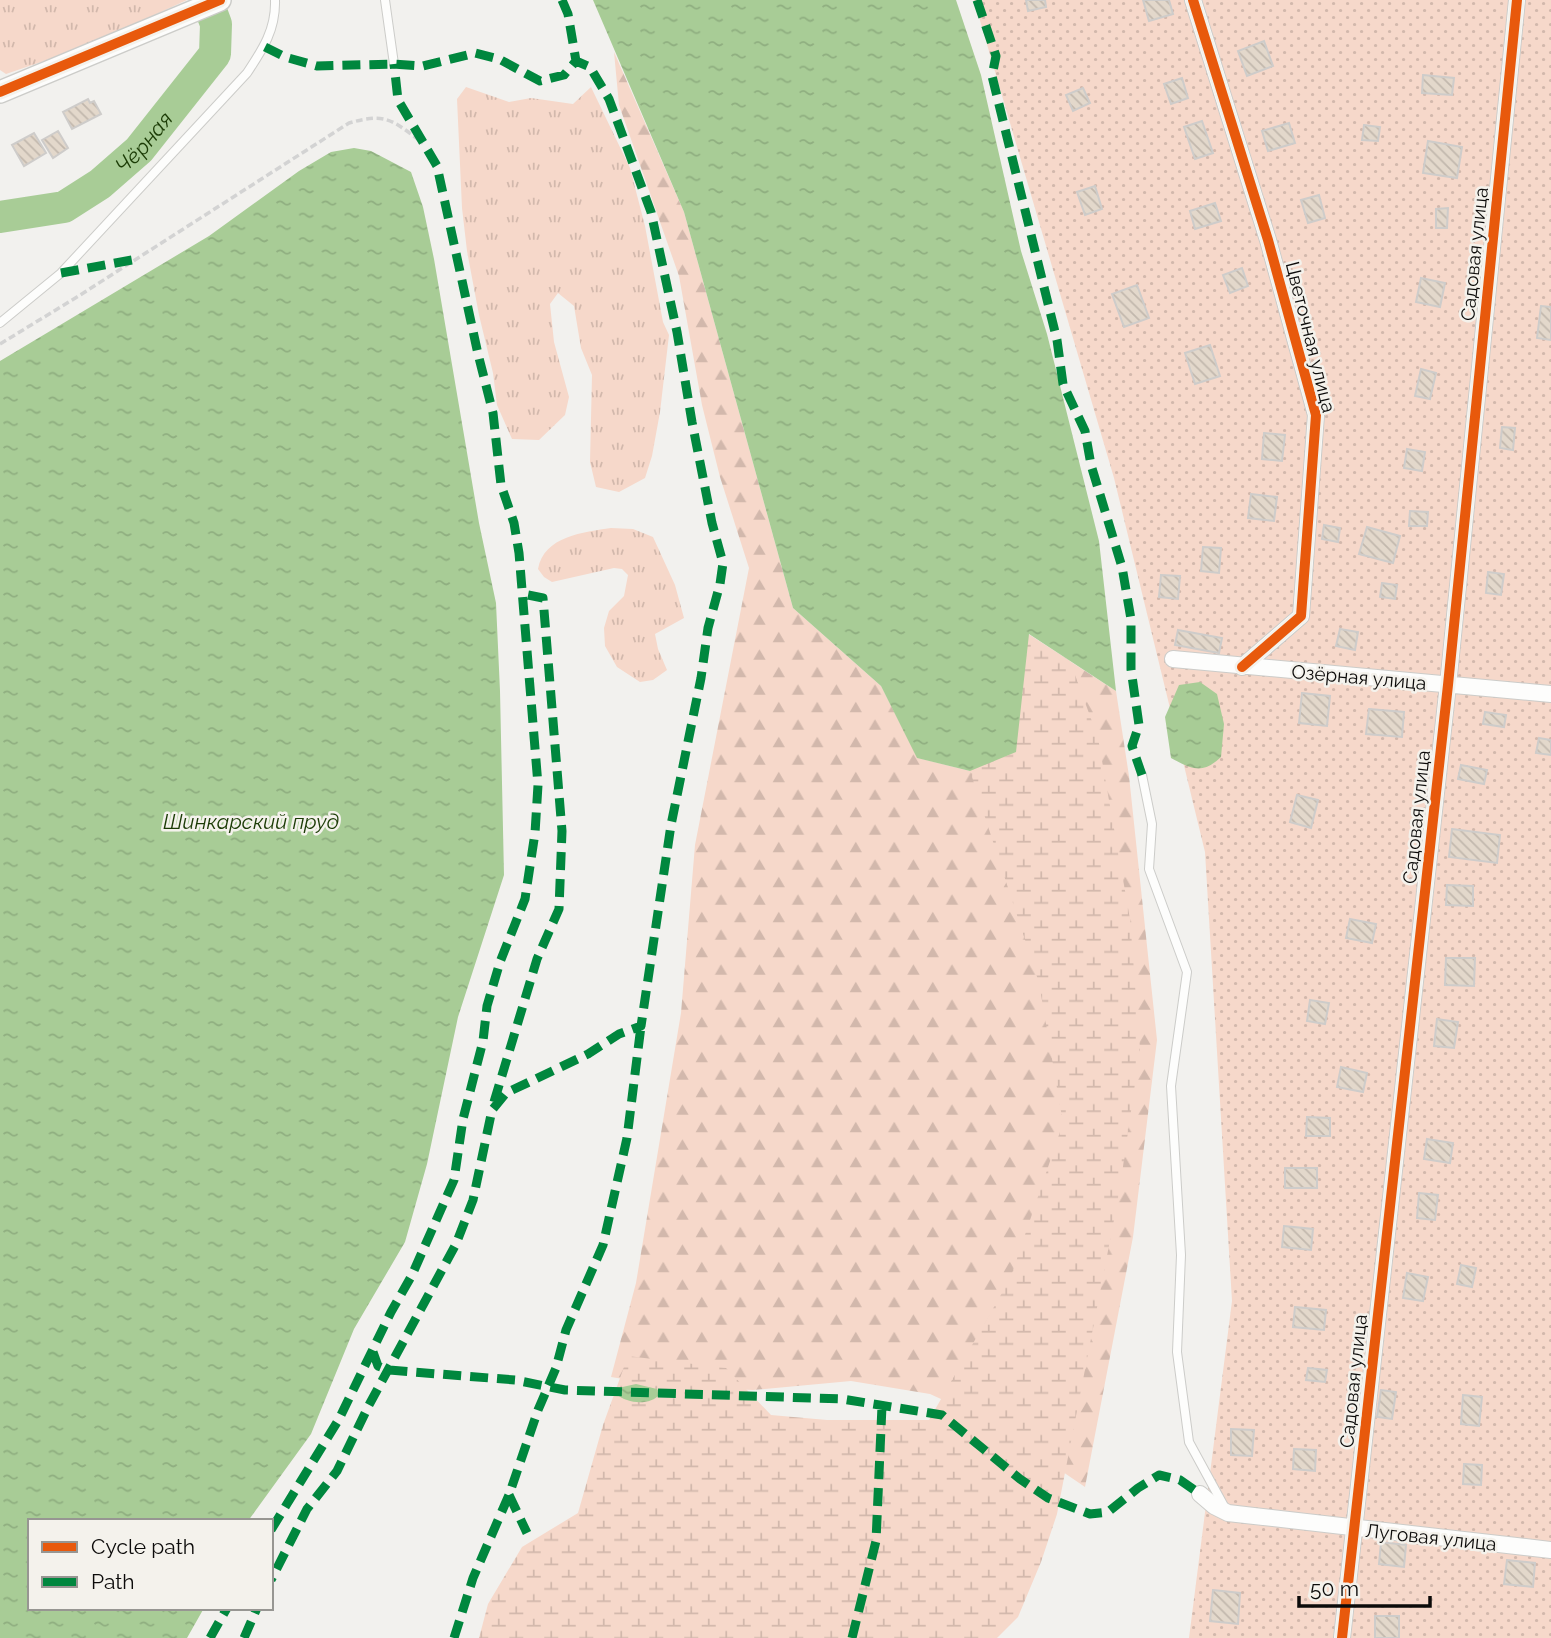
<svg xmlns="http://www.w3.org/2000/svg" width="1551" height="1638" viewBox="0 0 1551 1638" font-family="Raleway,sans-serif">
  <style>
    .grass { fill: url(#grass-tufts) }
    .forest { fill: url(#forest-firs) }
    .wetland { fill: url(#wetland-marsh) }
    .garden { fill: url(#garden-dots) }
    .water { fill: url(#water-ripples) }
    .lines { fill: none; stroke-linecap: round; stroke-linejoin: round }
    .river { stroke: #a8cc96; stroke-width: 32 }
    .building { fill: url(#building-back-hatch); stroke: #ceccca; stroke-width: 2 }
    .service-casing { stroke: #ccccc9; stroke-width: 10 }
    .minor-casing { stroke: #ccccc9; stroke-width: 18 }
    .tertiary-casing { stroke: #ccccc9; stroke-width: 24 }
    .path { stroke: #d3d3d3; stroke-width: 3.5; stroke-dasharray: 7 3.5; stroke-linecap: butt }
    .service { stroke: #fdfdfc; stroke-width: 8 }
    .minor { stroke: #fdfdfc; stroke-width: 16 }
    .tertiary { stroke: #fdfdfc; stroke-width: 21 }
    .quiet { stroke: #00873e; stroke-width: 9; stroke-dasharray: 18 9; stroke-linecap: butt }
    .cycleway-casing { stroke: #f4f2ec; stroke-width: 15 }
    .cycleway { stroke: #e8590c; stroke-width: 10 }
    .labels { text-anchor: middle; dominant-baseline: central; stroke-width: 5; stroke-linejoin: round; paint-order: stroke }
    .street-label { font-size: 19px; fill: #0c0b0a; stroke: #f4f2ec }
    .water-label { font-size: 21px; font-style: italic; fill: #1b3b05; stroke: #f4f2ec }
  </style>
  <defs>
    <pattern id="grass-tufts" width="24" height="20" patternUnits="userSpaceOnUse" patternTransform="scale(1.75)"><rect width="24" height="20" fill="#f6d8ca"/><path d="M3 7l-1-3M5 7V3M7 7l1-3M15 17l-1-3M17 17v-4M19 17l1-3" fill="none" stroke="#d2b8ac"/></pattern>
    <pattern id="forest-firs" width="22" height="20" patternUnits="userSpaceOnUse" patternTransform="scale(1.75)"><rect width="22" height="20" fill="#f6d8ca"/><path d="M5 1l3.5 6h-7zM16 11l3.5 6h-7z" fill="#d2b8ac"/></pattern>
    <pattern id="wetland-marsh" width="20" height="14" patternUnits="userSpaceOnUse" patternTransform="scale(1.75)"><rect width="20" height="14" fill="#f6d8ca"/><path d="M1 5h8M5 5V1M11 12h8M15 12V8" fill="none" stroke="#d2b8ac"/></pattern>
    <pattern id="garden-dots" width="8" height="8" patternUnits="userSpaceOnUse" patternTransform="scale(1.75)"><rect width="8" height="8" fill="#f6d8ca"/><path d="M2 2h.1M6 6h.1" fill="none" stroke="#d2b8ac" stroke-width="1.8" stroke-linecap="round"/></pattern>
    <pattern id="water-ripples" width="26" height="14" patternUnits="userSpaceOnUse" patternTransform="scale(1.75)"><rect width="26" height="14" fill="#a8cc96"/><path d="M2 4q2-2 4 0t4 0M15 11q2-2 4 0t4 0" fill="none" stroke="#8fae80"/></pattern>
    <pattern id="building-back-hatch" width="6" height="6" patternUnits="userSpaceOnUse" patternTransform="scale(1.75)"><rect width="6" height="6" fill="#e3d8cb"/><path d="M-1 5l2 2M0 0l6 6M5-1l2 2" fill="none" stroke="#c2b8ad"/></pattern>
  </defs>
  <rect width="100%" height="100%" fill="#f2f1ee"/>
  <path class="grass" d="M0,0H187L82,48L6,74L0,70Z
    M466,87L509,102L531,98L573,104L591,87L630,168L645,226L663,322L669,335L660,412L652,456L645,478L619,492L596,487L590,462L592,375L581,348L574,306L558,293L550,304L554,342L569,397L565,415L539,440L512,439L497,405L493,373L479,315L467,251L462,208L457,99Z
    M611,528L633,529L653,537L675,585L684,618L655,634L658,649L667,670L653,680L640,682L617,667L605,646L604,628L609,611L624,596L628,575L622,569L614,568L552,582L544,577L538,569C544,536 584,532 611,528Z"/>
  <path class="forest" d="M614,52L684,212L793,608L881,686L918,758L970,771L1028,634L1116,691L1129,776L1157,1040L1133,1237L1085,1487L985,1419L930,1394L851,1381L753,1390L666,1386L611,1377L636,1283L681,1013L695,845L749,568L720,477L702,405L679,276L619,105Z"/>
  <path class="wetland" d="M1028,634L1070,661L1098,738L1130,919L1140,1049L1119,1194L1057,1514L1041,1562L1018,1617L997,1638H479L488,1604L522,1547L578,1513L603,1425L628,1356L726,1368L771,1415L827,1420H929L1010,1279L1063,1123L1039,983L970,771L1016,752Z"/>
  <path class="garden" d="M974,0H1551V1638H1189L1232,1301L1205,852L1114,478Z"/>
  <path class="water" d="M593,0H956L981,75L1021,251L1047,334L1099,541L1116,691L1029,634L1016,752L970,771L917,758L881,686L793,608L684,212Z
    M354,148L371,151L411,172L423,207L434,259L479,523L496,603L500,691L504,875L458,1017L427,1164L405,1242L354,1329L311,1434L248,1521H30V1608H204L187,1638H0V361L209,236L299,171L331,152Z
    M1200,682L1217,694L1224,724L1221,757C1202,775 1192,769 1171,758L1165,717L1179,685Z
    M636,1384L657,1389L660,1394C650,1406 628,1404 616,1394L618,1388Z"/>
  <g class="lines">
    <path class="river" id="s1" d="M0,217L64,207L100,184L139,150L215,54L216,24L207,0"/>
  </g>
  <path class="building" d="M1026,0H1045L1046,7L1028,11Z
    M1143,0H1169L1173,14L1149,21Z
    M1264,41L1273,66L1247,76L1238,51Z
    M1423,75L1454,78L1452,95L1422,93Z
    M1182,78L1188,98L1171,104L1164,84Z
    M1083,88L1090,103L1073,111L1066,95Z
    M88,99L90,103L94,101L101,114L72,129L63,112Z
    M1202,121L1213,153L1195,159L1184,127Z
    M1289,123L1295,143L1268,151L1262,131Z
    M1364,125L1380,127L1378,141L1362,140Z
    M58,131L68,148L53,158L42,140Z
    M34,133L46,153L24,166L12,145Z
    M1428,141L1462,147L1457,178L1423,173Z
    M1095,186L1102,209L1085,215L1077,192Z
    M1319,195L1325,218L1308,223L1301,200Z
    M1215,203L1221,221L1195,229L1190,211Z
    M1448,208L1447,228H1436V209Z
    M1242,268L1248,286L1230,293L1223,275Z
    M1421,278L1445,283L1440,307L1416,302Z
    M1137,285L1149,318L1124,327L1112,294Z
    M1541,306L1551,307V340L1537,338Z
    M1210,345L1220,376L1195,384L1185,353Z
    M1421,369L1436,373L1430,399L1415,396Z
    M1502,427L1515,428L1513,450L1500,448Z
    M1264,433L1285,435L1282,461L1262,459Z
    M1407,449L1425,452L1422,471L1404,468Z
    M1251,494L1277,497L1274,521L1248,518Z
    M1410,511L1428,512L1427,526H1409Z
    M1324,525L1340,528L1338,542L1322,539Z
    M1367,527L1400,536L1393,563L1359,554Z
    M1203,547L1221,548L1219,573L1201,571Z
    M1488,572L1504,574L1501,595L1486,593Z
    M1161,575L1180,576L1178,599L1159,597Z
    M1382,583L1397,585L1395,599L1380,597Z
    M1340,629L1358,632L1355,650L1336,646Z
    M1178,630L1222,638L1219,653L1175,645Z
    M1302,693L1330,696L1327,726L1299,723Z
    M1369,709L1404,712L1402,737L1366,734Z
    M1485,712L1506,715L1504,727L1483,724Z
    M1539,738L1551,740V755L1536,753Z
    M1461,765L1487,770L1484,784L1458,779Z
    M1297,795L1318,800L1311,828L1290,822Z
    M1452,829L1500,835L1497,863L1449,857Z
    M1447,885L1473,886V906L1446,905Z
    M1350,919L1376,924L1372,943L1346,938Z
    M1446,958H1475L1474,986L1445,985Z
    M1310,1000L1329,1003L1325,1024L1307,1021Z
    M1437,1019L1458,1022L1454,1048L1434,1046Z
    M1341,1067L1367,1073L1363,1092L1337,1087Z
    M1307,1117L1330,1118V1136H1306Z
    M1427,1139L1453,1143L1450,1163L1424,1159Z
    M1285,1168H1317V1188H1285Z
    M1419,1193L1438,1195L1435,1220L1417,1218Z
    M1284,1226L1313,1229L1311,1250L1282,1247Z
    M1461,1265L1476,1268L1472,1287L1457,1284Z
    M1407,1273L1428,1277L1423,1301L1403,1298Z
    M1295,1307L1326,1310L1324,1330L1293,1327Z
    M1308,1368L1327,1370L1325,1382L1306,1380Z
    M1381,1390L1396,1392L1392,1419L1377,1417Z
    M1463,1395L1482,1397L1479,1426L1461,1424Z
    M1231,1429L1254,1430L1252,1456L1231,1455Z
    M1294,1449L1316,1450L1315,1471L1293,1469Z
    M1464,1464L1482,1465L1481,1485L1463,1484Z
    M1381,1542L1406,1545L1404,1567L1379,1564Z
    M1507,1560L1535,1563L1533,1587L1504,1584Z
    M1213,1590L1240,1593L1238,1624L1210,1621Z
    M1375,1616H1399V1638H1375Z"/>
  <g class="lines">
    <defs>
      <path id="service" d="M385,0L394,64
        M0,323L61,273L247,73C263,49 276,29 275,0
        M1142,775L1152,824L1149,869L1187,972L1171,1086L1181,1255L1177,1352L1189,1442L1225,1508"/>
      <path id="minor" d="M1193,0L1268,240L1316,415L1301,616L1242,667
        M1173,659L1551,694
        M1200,1494L1214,1506L1228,1513L1551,1550
        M1342,1638L1448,685L1517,0"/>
      <path id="tertiary" d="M0,92L220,0"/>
    </defs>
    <use href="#service" class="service-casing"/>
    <use href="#minor" class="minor-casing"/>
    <use href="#tertiary" class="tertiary-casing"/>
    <path class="path" d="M0,344L77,297L349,123C387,112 393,121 423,143"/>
    <use href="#service" class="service"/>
    <use href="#minor" class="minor"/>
    <use href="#tertiary" class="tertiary"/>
    <path class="quiet" d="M562,0L568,14L576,61
      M977,0L996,56L992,76L1057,340L1063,384L1085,431L1091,465L1122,567L1131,619V669L1139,725L1132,746L1142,775
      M265,47L285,57L317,66L394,64L423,66L475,53L499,59L540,81L564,75L576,61L590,67L609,99L651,212L677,332L692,422L712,523L723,563L720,584L708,628L701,678L671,825L641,1026L619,1034L588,1054L506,1093L492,1110L473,1200L456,1244L369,1405L337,1471L307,1509L271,1580
      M61,273L137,259
      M494,1102L537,959L559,909L562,831L543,598L523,594
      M373,1352L378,1366L388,1370L515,1380L565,1390L842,1399L942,1415L1020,1479L1048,1498L1090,1514L1108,1512L1138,1488L1159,1475L1180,1480L1200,1494
      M509,1495L527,1533
      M271,1530L339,1419L391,1312L412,1275L454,1180L463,1119L483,1041L487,1006L500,962L525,899L535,833L538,785L519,553L514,523L501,485L493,413L478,354L437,166L398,100L394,64
      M210,1638L227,1608
      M244,1638L257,1608
      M454,1638L473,1578L509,1495L538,1410L556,1368L566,1330L603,1245L627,1138L641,1026
      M852,1638L876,1541L882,1406"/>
    <defs>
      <path id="cycleway" d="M1193,0L1268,240L1316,415L1301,616L1242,667
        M0,92L220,0
        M1342,1638L1448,685L1517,0"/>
    </defs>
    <use href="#cycleway" class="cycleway-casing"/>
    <use href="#cycleway" class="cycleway"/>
  </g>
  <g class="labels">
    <g class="street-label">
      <text transform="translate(1474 254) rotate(-84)">Садовая улица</text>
      <text transform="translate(1311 337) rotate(76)">Цветочная улица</text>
      <text transform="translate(1359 677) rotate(5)">Озёрная улица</text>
      <text transform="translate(1416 817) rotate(-84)">Садовая улица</text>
      <text transform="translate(1353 1381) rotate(-84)">Садовая улица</text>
      <text transform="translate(1431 1537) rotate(6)">Луговая улица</text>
    </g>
    <g class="water-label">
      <text stroke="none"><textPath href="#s1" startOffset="168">Чёрная</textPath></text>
      <text x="251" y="821">Шинкарский пруд</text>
    </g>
  </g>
  <rect x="28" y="1519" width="245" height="91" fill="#f4f2ec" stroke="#979692" stroke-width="2"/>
  <rect x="42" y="1542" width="35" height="10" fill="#e8590c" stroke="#979692" stroke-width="2"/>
  <text x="91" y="1554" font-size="21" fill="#0c0b0a">Cycle path</text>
  <rect x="42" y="1577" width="35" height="10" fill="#00873e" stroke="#979692" stroke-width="2"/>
  <text x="91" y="1589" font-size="21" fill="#0c0b0a">Path</text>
  <path d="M1299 1596v10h131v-10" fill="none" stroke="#0c0b0a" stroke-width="3.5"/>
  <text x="1310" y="1596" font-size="21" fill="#0c0b0a" stroke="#f4f2ec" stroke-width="5" paint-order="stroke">50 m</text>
</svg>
